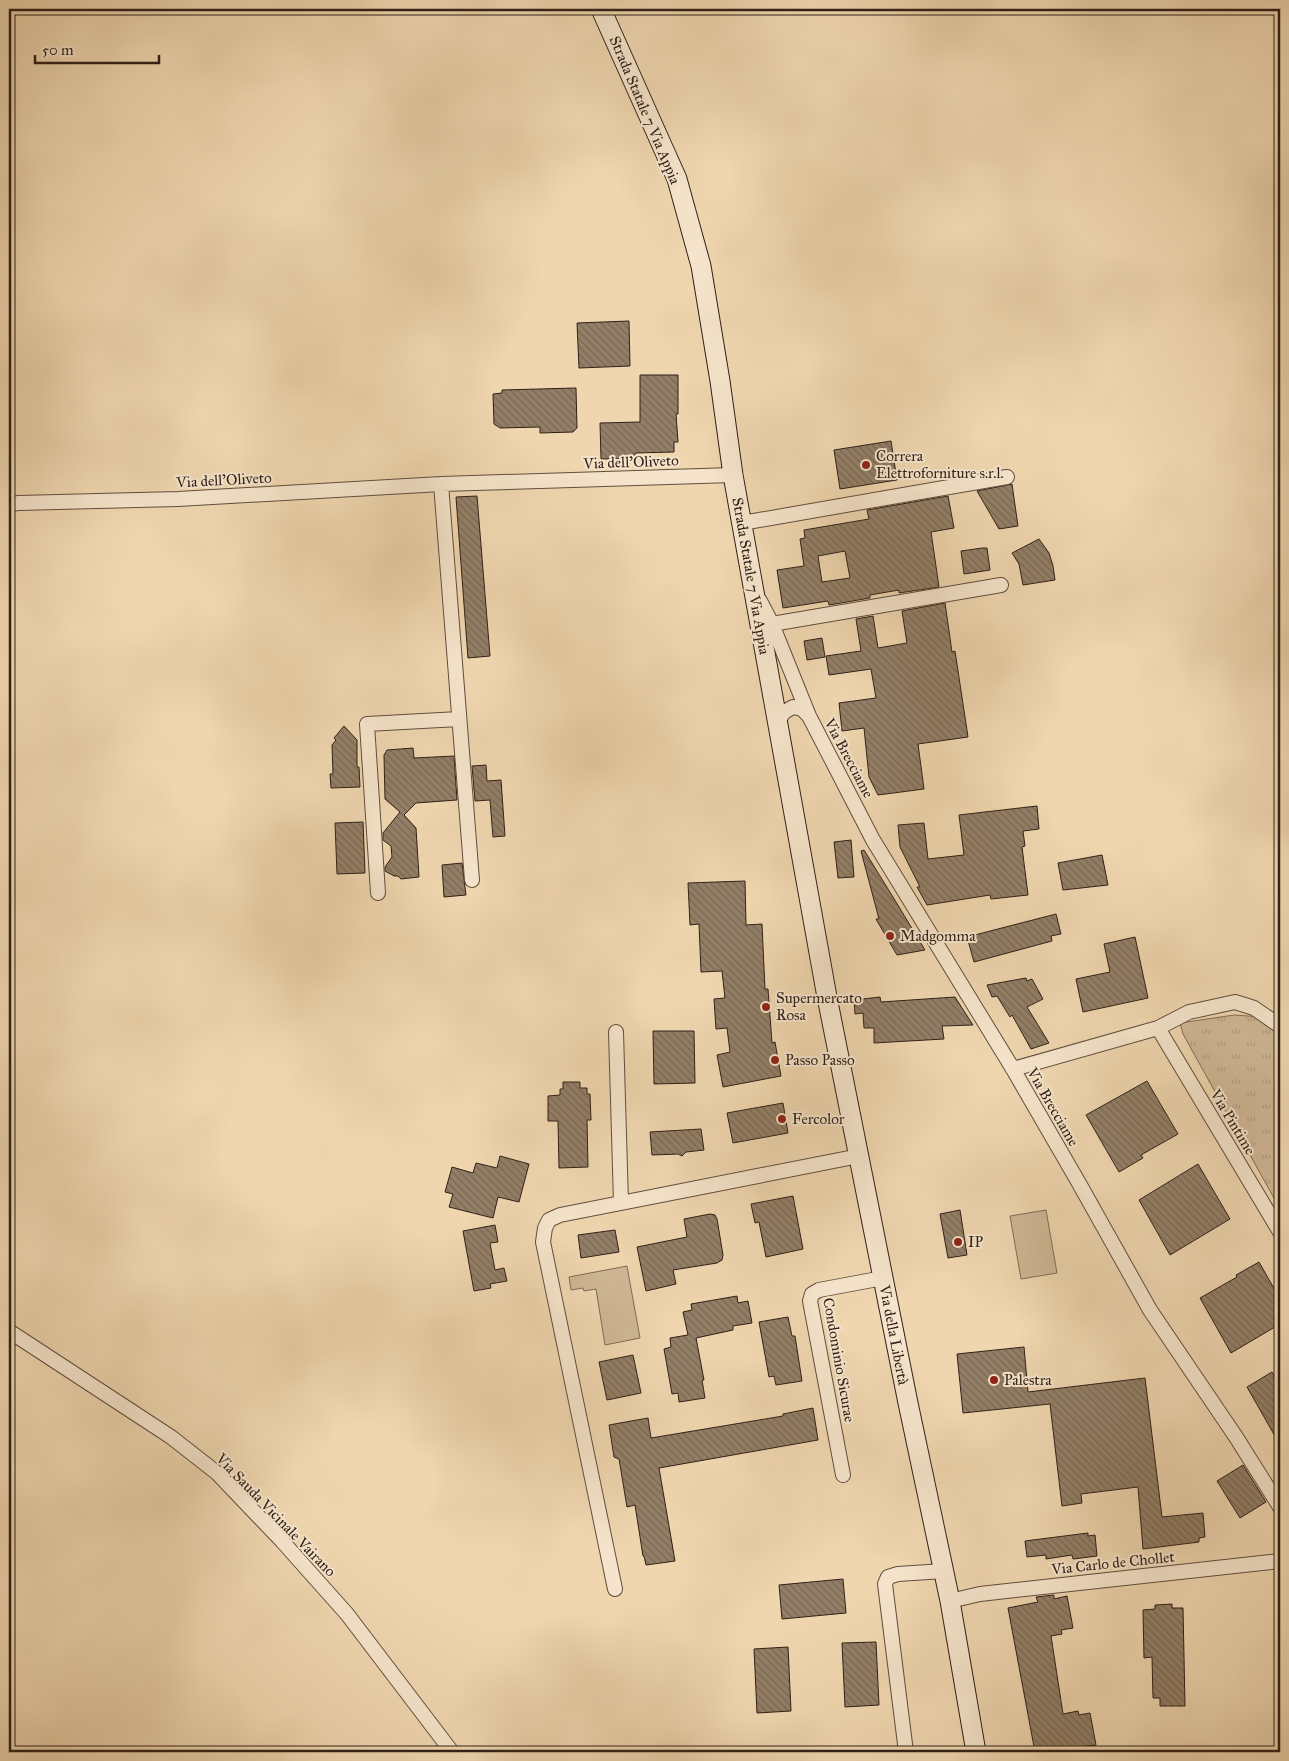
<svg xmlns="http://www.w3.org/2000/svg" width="1289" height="1761" viewBox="0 0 1289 1761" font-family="'IM FELL Great Primer',serif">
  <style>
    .grass { fill: url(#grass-tufts); stroke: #806c56 }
    .park { fill: #cfb795; stroke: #806c56 }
    .building { fill: url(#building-back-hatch); stroke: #302018; fill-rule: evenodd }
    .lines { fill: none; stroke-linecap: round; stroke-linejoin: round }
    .street-casing { stroke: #604e3e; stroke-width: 16 }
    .secondary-casing { stroke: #302018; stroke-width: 21 }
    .street { stroke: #f5e4cb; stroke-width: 14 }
    .secondary { stroke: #f5e4cb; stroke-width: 19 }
    .poi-dot { fill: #8f2418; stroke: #f5e4cb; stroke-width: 2 }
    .labels { text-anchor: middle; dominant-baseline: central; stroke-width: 4; stroke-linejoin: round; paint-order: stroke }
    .street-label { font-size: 15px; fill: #302018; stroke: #f5e4cb }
    .poi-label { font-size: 15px; fill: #302018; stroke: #f5e4cb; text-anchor: start }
  </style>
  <defs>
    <pattern id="grass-tufts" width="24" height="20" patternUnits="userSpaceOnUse" patternTransform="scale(1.25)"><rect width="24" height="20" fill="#cfb795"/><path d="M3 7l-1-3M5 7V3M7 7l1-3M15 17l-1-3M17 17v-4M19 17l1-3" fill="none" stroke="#b29d80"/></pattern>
    <pattern id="building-back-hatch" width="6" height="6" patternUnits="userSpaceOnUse" patternTransform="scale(1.25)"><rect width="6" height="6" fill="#937f67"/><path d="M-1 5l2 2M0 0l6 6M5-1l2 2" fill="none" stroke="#786854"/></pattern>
  </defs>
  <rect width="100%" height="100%" fill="#efd6af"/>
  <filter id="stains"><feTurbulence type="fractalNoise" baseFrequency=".004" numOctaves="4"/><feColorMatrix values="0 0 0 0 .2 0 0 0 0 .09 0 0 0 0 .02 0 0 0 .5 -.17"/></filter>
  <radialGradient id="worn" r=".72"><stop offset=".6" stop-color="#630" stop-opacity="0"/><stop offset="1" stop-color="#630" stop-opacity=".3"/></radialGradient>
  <path class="grass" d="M1234,1015L1262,1017L1280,1033V1209L1183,1034L1180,1023Z"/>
  <path class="park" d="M1046,1210L1057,1273L1021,1279L1010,1216Z
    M627,1266L640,1338L605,1345L596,1289L584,1291L583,1288L571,1290L569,1277Z"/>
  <path class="building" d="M629,321L630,366L579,368L577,323Z
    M640,375H678V414H676L678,442H674V452L635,453V458L601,459L600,423L640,422Z
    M576,388L577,428L573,432L540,433V427L500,428L494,424L493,394L502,393V390Z
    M891,441L897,480L840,489L834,450Z
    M1012,484L1018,526L999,529L977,491Z
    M477,496L490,656L468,658L456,497Z
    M948,496L954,528L931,532L939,587L899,593V590L870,595V598L829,605L828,601L783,608L777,570L804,566L800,539L805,538L804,530L869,519L867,510ZM845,551L850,578L822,582L818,556Z
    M1039,539L1049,553L1053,566L1055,580L1023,585L1019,564L1012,553Z
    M982,548H987L990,570L964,574L961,551Z
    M945,603L952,652L955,651L968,737L918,744L924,789L878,795L869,777L864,728L842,731L839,703L876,698L871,669L829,675L826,656L861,651L856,619L873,616L878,648L907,643L902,611Z
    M822,638L825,657L807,660L804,641Z
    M344,726L357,740V767H359L360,787L331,788L330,774H333L332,745L336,740L334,738Z
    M413,748L414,758L454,756L457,800L416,803L404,815L416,828L419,877L401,879L398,876H394L385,871V867L392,857L391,846L383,840V833L400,812L385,799L384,755L387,750Z
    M486,765L487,781L501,780L505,836L493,837L490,800L475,801L472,766Z
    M1037,806L1039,829L1023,831L1025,846L1022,847L1028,895L991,899L990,895L927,905L917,887H920L900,847L898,825L924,823L928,859L964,855L959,815Z
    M363,822L365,873L337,874L335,823Z
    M851,840L854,877L838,878L834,842Z
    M864,850L896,902L925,950L897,955L876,919H879L861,851Z
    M1102,855L1108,885L1063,890L1058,863Z
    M462,863L466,895L444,897L442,865Z
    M745,881L746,925L762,924L765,989H768L772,1043L775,1042L781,1076L723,1087L717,1055L730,1052L727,1028L716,1029L714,999L725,998L722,971L701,972L699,924L690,925L688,883Z
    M1056,914L1061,934L1051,936L1052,941L974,962L967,937Z
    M1135,937L1148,998L1083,1012L1076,979L1110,972L1104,944Z
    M1026,978L1027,981L1032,979L1043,999L1027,1007L1049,1043L1031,1049L1012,1015L1010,1017L997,996L992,997L987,985Z
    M880,997L881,1002L955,997L973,1025L942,1026L944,1039L874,1043V1028H864L863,1013L855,1014L854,1000Z
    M653,1031H694L695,1083L654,1084Z
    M1147,1081L1178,1134L1141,1155L1143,1158L1119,1172L1086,1115Z
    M563,1082H580V1088H587V1094H590L591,1120H587L588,1167L559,1168L558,1121H548V1096L560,1095V1089H563Z
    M783,1103L788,1133L733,1143L727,1113Z
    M701,1129L704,1150L686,1152L682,1156L678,1154L652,1155L650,1132Z
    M500,1156L529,1164L519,1202L498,1197L493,1218L449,1207L453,1194L445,1192L452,1167L473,1173L476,1163L497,1168Z
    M1198,1164L1230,1219L1170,1255L1139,1200Z
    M793,1196L803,1249L766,1257L759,1222L755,1223L751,1204Z
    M960,1210L967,1255L948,1258L940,1214Z
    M710,1214L715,1215L717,1219L723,1255L722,1260L717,1263L673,1270L676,1284L646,1291L637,1247L687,1237L684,1219Z
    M495,1225L498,1242L490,1243L495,1270L504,1268L507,1281L490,1284L491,1288L474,1291L463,1231Z
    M615,1230L619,1252L581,1258L578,1235Z
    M1259,1262L1280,1299V1324L1231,1353L1200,1298L1237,1277L1236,1275Z
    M737,1296L738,1303L748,1301L752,1323L733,1326V1330L696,1338L704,1380H702L705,1398L679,1402L678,1393L672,1394L664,1349L671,1347L670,1338L688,1335L683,1312L692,1310L691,1304Z
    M788,1317L792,1336H795L802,1381L776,1385L774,1376L769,1377L759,1322Z
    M1024,1347L1028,1392L1145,1378L1162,1517L1203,1513L1205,1537L1199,1538V1542L1143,1549L1138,1487L1081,1494L1082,1503L1062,1506L1050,1404L963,1413L957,1354Z
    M633,1355L641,1393L607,1400L599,1362Z
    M1272,1372L1280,1388V1445L1247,1387Z
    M813,1408L818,1440L659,1468L675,1561L646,1565L644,1556H643L635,1505L627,1507L619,1459L614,1457L609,1425L648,1418L651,1438L783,1416V1414Z
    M1243,1465L1266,1502L1240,1518L1217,1481Z
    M1088,1533V1536L1095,1535L1097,1556L1073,1559L1072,1555L1046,1559V1555L1027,1557L1025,1541Z
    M843,1579L846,1613L782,1619L779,1585Z
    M1054,1595V1599L1067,1596L1073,1628L1061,1630L1062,1634L1051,1636L1063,1714L1078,1711L1079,1715L1090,1713L1096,1745L1081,1747L1082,1752H1035L1008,1608L1038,1602L1036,1597Z
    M1172,1604V1608H1183L1185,1706H1160V1698H1153L1152,1657L1144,1658L1143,1610L1155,1609V1605Z
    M876,1642L879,1705L845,1707L842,1643Z
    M788,1647L791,1711L757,1713L754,1649Z"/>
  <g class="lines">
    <defs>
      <path id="street" d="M441,484L472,880
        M9,505L18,503L178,499L441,484L733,475
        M742,523L1007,477
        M760,601L772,624L809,716L873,840L1013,1069L1080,1185L1150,1310L1236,1437L1280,1507
        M772,624L1001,585
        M777,723L784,712L793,707L802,709L809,716
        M378,893L367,724L459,719
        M1158,1028L1189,1012L1235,1002L1254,1008L1280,1026
        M616,1032L621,1203
        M1013,1069L1158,1028L1280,1232
        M9,1331L171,1437L217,1473L282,1541L347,1614L452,1752
        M843,1475L810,1301L812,1294L819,1290L883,1278
        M615,1589L543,1242L545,1228L549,1220L560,1215L859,1156
        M950,1601L980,1594L1280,1561
        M906,1752L885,1584L888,1577L898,1574L944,1571"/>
      <path id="secondary" d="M601,9L677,179L701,266L720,381L733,475L827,997L908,1403L950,1601L976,1752"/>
    </defs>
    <use href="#street" class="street-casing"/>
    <use href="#secondary" class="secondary-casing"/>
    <use href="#street" class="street"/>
    <use href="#secondary" class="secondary"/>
  </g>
  <g class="poi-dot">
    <circle cx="866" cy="465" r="5"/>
    <circle cx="890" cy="936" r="5"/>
    <circle cx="766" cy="1007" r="5"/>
    <circle cx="775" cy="1060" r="5"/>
    <circle cx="782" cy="1119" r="5"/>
    <circle cx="958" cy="1242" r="5"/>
    <circle cx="994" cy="1380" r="5"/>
  </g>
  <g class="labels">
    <g class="street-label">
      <text transform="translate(645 110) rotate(67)">Strada Statale 7 Via Appia</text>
      <text transform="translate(631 462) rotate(-2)">Via dell'Oliveto</text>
      <text transform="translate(224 480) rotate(-3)">Via dell'Oliveto</text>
      <text transform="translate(751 576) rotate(80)">Strada Statale 7 Via Appia</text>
      <text transform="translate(849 758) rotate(62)">Via Brecciame</text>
      <text transform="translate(1053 1107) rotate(60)">Via Brecciame</text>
      <text transform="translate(1233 1122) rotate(59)">Via Pintime</text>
      <text transform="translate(894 1335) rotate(79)">Via della Libertà</text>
      <text transform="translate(839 1360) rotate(80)">Condominio Sicurae</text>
      <text transform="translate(276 1515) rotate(46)">Via Sauda Vicinale Vairano</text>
      <text transform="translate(1113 1563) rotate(-6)">Via Carlo de Chollet</text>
    </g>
    <g class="poi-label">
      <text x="876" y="456">Correra<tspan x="876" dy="17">Elettroforniture s.r.l.</tspan></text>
      <text x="900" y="936">Madgomma</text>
      <text x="776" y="998">Supermercato<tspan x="776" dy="17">Rosa</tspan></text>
      <text x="785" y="1060">Passo Passo</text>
      <text x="792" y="1119">Fercolor</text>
      <text x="968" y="1242">IP</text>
      <text x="1004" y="1380">Palestra</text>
    </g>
  </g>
  <rect width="1289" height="1761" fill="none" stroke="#efd6af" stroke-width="30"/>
  <rect x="10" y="10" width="1269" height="1741" fill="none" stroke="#302018" stroke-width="2.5"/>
  <rect x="15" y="15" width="1259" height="1731" fill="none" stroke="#302018"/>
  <path d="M35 55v8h124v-8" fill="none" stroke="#302018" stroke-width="2.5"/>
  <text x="42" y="55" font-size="15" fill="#302018" stroke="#f5e4cb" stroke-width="4" paint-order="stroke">50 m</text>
  <rect width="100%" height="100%" filter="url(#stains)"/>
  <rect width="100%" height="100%" fill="url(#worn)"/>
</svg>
